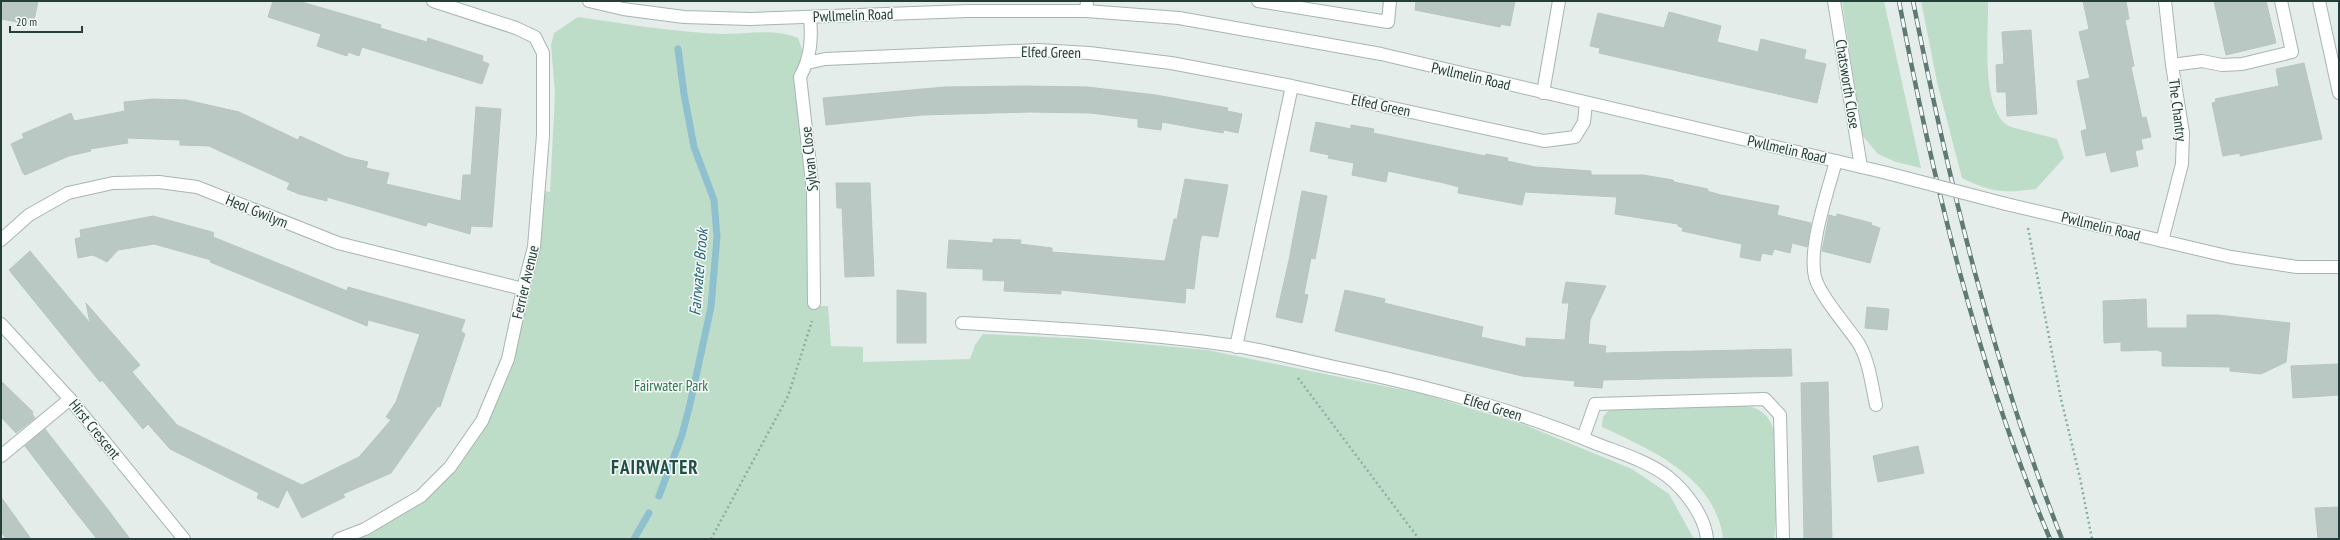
<svg xmlns="http://www.w3.org/2000/svg" width="2340" height="540" viewBox="0 0 2340 540" font-family="'PT Sans Narrow',sans-serif">
  <style>
    .green { fill: #beddc9 }
    .lines { fill: none; stroke-linecap: round; stroke-linejoin: round }
    .stream { stroke: #8fc0cf; stroke-width: 7 }
    .building { fill: #bac8c3; stroke: #b7c6c1 }
    .service-casing { stroke: #a7b5b1; stroke-width: 14 }
    .minor-casing { stroke: #a7b5b1; stroke-width: 14 }
    .tertiary-casing { stroke: #a7b5b1; stroke-width: 14 }
    .path { stroke: #86afa5; stroke-width: 2.5; stroke-dasharray: 2 3; stroke-linecap: butt }
    .service { stroke: #fff; stroke-width: 12 }
    .minor { stroke: #fff; stroke-width: 12 }
    .tertiary { stroke: #fff; stroke-width: 12 }
    .rail-casing { stroke: #5f7974; stroke-width: 4.5 }
    .rail { stroke: #f5f9f7; stroke-width: 3; stroke-dasharray: 9; stroke-linecap: butt }
    .tertiary-bridge-casing { stroke: #a7b5b1; stroke-width: 14; stroke-linecap: butt }
    .tertiary-bridge { stroke: #fff; stroke-width: 12 }
    .labels { text-anchor: middle; dominant-baseline: central; stroke-width: 3; stroke-linejoin: round; paint-order: stroke }
    .street-label { font-size: 15px; fill: #243e39; stroke: #f5f9f7 }
    .park-label { font-size: 15px; fill: #307350; stroke: #f5f9f7 }
    .water-label { font-size: 16px; font-style: italic; fill: #216277; stroke: #f5f9f7 }
    .district-label { font-size: 19px; font-weight: bold; letter-spacing: 1px; fill: #214f48; stroke: #f5f9f7 }
  </style>
  <rect width="100%" height="100%" fill="#e4edea"/>
  <path class="green" d="M1842,1H1884L1921,168L1896,162L1878,154L1862,135Z
    M1921,1H1988C1989,32 1980,106 2007,125C2011,128 2048,136 2057,139L2064,158L2036,189C2003,193 1993,193 1962,178L1937,82Z
    M578,17C626,24 674,32 722,34C747,34 775,28 798,38L807,63L800,77L814,306H828L831,346L863,347V362L970,359L975,345L983,334L1088,339L1207,350L1423,394L1525,425L1632,469L1669,494L1694,539H339L421,496L482,421L508,359L540,190L550,192L555,93L551,45L554,33Z
    M1738,405C1758,406 1769,413 1775,433L1777,515L1774,539H1723C1716,477 1651,450 1602,427L1603,417L1608,411L1625,408Z"/>
  <g class="lines">
    <path class="stream" d="M659,496L682,435L690,404L711,307L717,237L714,200L694,147L684,94L678,49
      M634,539L649,513"/>
  </g>
  <path class="building" d="M1,1H38L33,25L1,19Z
    M273,1H298L381,25L380,28L427,42L428,38L483,56L482,61L489,64L482,84L362,47L359,56L348,52L347,56L317,46L321,34L268,17Z
    M1416,1H1515L1510,26L1501,24L1500,27L1415,10Z
    M2083,1H2126L2129,19L2125,20L2134,66L2131,67L2142,118L2146,117L2151,137L2141,139L2143,149L2135,151L2138,166L2111,172L2106,152L2086,156L2081,131L2087,129L2077,81L2090,78L2079,32L2089,29Z
    M2214,1H2266L2276,43L2226,55Z
    M1669,12L1721,26L1717,42L1758,52L1761,39L1806,50L1804,59L1826,64L1817,103L1599,53L1600,48L1590,46L1598,13L1664,28Z
    M2031,30L2037,114L2007,116L2006,92H1997L1996,65L2004,64L2002,32Z
    M2304,63L2322,139L2240,156V153L2223,156L2212,103L2216,102L2215,99L2279,86L2276,69Z
    M1025,86L1087,87L1156,95L1228,108L1227,111L1242,114L1238,133L1224,130L1223,133L1162,122L1161,130L1138,127V119L1091,113L1030,112L922,115L826,125L823,98L945,87Z
    M153,99L186,100L239,112L298,140L300,136L346,157L368,162L366,168L389,173L386,184L461,201L463,175H471L476,107L501,109L492,227L471,226L470,234L428,222L426,226L327,197V201L299,194L287,189L290,183L224,153L209,146L180,145V140L127,138L128,143L90,149L91,151L69,156L25,175L23,173L11,144L24,138L22,134L71,113L74,121L125,111L124,102Z
    M1316,122L1351,129V125L1374,129L1373,133L1485,156L1486,154L1508,158L1507,161L1535,167L1591,171V175H1643L1673,180L1674,182L1708,189L1707,191L1721,195L1779,206L1777,215L1811,223L1807,247L1792,243L1790,253L1774,249L1772,255L1762,253L1760,261L1740,257L1742,244L1682,231L1683,228L1678,226V224L1615,214L1617,197L1525,192L1522,205L1458,193L1459,187L1444,183L1388,171L1386,182L1352,175L1354,163L1328,158L1329,155L1310,151Z
    M1185,179L1228,185L1218,237L1202,235L1200,241L1194,289L1186,288L1185,303L1061,290V294L1004,291L1005,281L983,280V269L947,268L949,240L993,243V239L1021,240L1020,244L1052,248V252L1165,261L1174,219H1177Z
    M836,183H870L874,276L845,277L842,208H837Z
    M1302,191L1327,196L1315,259L1311,258L1304,294L1308,295L1302,323L1276,317L1289,260Z
    M1837,214L1872,223L1871,225L1880,228L1870,263L1822,251L1829,215L1836,217Z
    M153,216L212,232L214,233L213,237L347,291L348,287L465,320L461,331L465,334L440,407L438,406L391,473L343,494L345,497L302,518L287,489L278,508L257,498L259,493L170,449L148,424L143,429L102,380L100,382L9,270L30,251L90,323L86,303L140,365L132,372L177,425L302,485L359,457L391,420L386,417L396,402L420,334L368,320L367,326L210,262L211,260L154,244L118,250L107,262L93,255L78,258L75,239L81,237L80,230Z
    M1566,282L1606,286L1590,320L1588,344L1606,346L1605,353L1791,349L1792,376L1603,380L1602,388L1574,386L1575,381L1522,376L1335,331L1345,290L1385,299L1384,303L1483,327L1481,337L1526,347V338L1565,340L1569,303H1562Z
    M897,290L926,293V343H897Z
    M2146,299L2147,328H2187V315H2218L2290,323L2286,362L2261,374L2230,371V367L2162,366V352L2157,350L2121,351V342L2104,343L2103,301Z
    M1867,307L1889,309L1887,330L1865,328Z
    M2339,364V395L2293,398L2291,366Z
    M1,381L33,412L32,414L35,418L16,433L1,417Z
    M1828,382L1832,539H1804L1801,383Z
    M45,429L109,511L130,539H97L70,505L25,446Z
    M1918,446L1924,473L1878,482L1873,456Z
    M1,497L31,539H6L1,531Z
    M2339,507V539H2318L2315,508Z"/>
  <g class="lines">
    <defs>
      <path id="service" d="M1834,1L1861,167
        M2319,1L2339,93
        M2172,65L2202,61L2222,65L2242,64L2292,52L2281,1
        M1836,161C1828,191 1808,247 1815,277C1820,296 1848,327 1859,344C1869,361 1872,386 1876,405
        M1583,438L1595,404L1765,399L1780,415L1783,539
        M1,456L70,399"/>
      <path id="minor" d="M1258,1L1388,22L1390,1
        M1086,11L1087,1
        M810,17C812,39 811,57 800,77L813,191L814,303
        M807,63L825,59L1038,50L1089,53L1171,63L1292,86L1544,141L1575,137L1584,122L1586,103
        M1543,93L1559,1
        M1,240L29,215L68,193L113,183L159,182L197,187L338,243L523,289
        M2162,241L2182,164L2183,133L2172,65L2165,1
        M962,323C1054,328 1145,333 1236,346C1267,351 1299,359 1330,366C1422,385 1511,408 1597,444C1620,453 1647,461 1667,476C1685,490 1705,516 1707,539
        M1,324L70,399L184,539
        M1236,347L1292,86
        M339,539L365,529L421,496L450,467L482,421L508,359L523,289L534,247L543,135V53L535,37L516,28L433,1"/>
      <path id="tertiary" d="M589,1L623,9L684,17L750,19L968,11H1086L1179,18L1381,54L1887,173
        M2006,204L2231,257L2297,267H2339"/>
    </defs>
    <use href="#service" class="service-casing"/>
    <use href="#minor" class="minor-casing"/>
    <use href="#tertiary" class="tertiary-casing"/>
    <path class="path" d="M2028,228L2061,399L2080,478L2092,539
      M1298,378L1419,539
      M711,539L788,396L812,321"/>
    <use href="#service" class="service"/>
    <use href="#minor" class="minor"/>
    <use href="#tertiary" class="tertiary"/>
    <defs>
      <path id="rail" d="M1899,1C1933,181 1978,370 2050,539
        M1913,1C1949,183 1993,366 2062,539"/>
    </defs>
    <use href="#rail" class="rail-casing"/>
    <use href="#rail" class="rail"/>
    <defs>
      <path id="tertiary-bridge" d="M1887,173L2006,204"/>
    </defs>
    <use href="#tertiary-bridge" class="tertiary-bridge-casing"/>
    <use href="#tertiary-bridge" class="tertiary-bridge"/>
  </g>
  <g class="labels">
    <g class="street-label">
      <text transform="translate(853 15) rotate(-2)">Pwllmelin Road</text>
      <text transform="translate(1051 52) rotate(1)">Elfed Green</text>
      <text transform="translate(1471 76) rotate(13)">Pwllmelin Road</text>
      <text transform="translate(1848 84) rotate(81)">Chatsworth Close</text>
      <text transform="translate(1381 105) rotate(12)">Elfed Green</text>
      <text transform="translate(2178 110) rotate(83)">The Chantry</text>
      <text transform="translate(1787 149) rotate(13)">Pwllmelin Road</text>
      <text transform="translate(809 159) rotate(-96)">Sylvan Close</text>
      <text transform="translate(257 211) rotate(22)">Heol Gwilym</text>
      <text transform="translate(2101 226) rotate(14)">Pwllmelin Road</text>
      <text transform="translate(525 282) rotate(-77)">Ferrier Avenue</text>
      <text transform="translate(1493 407) rotate(17)">Elfed Green</text>
      <text transform="translate(95 429) rotate(51)">Hirst Crescent</text>
    </g>
    <g class="park-label">
      <text x="671" y="385">Fairwater Park</text>
    </g>
    <g class="water-label">
      <text transform="translate(698 272) rotate(-85)">Fairwater Brook</text>
    </g>
    <g class="district-label">
      <text x="655" y="467">FAIRWATER</text>
    </g>
  </g>
  <rect width="2340" height="540" fill="none" stroke="#243e39" stroke-width="4"/>
  <path d="M10 26v6h72v-6" fill="none" stroke="#243e39" stroke-width="2"/>
  <text x="16" y="26" font-size="12" fill="#243e39" stroke="#f5f9f7" stroke-width="3" paint-order="stroke">20 m</text>
</svg>
